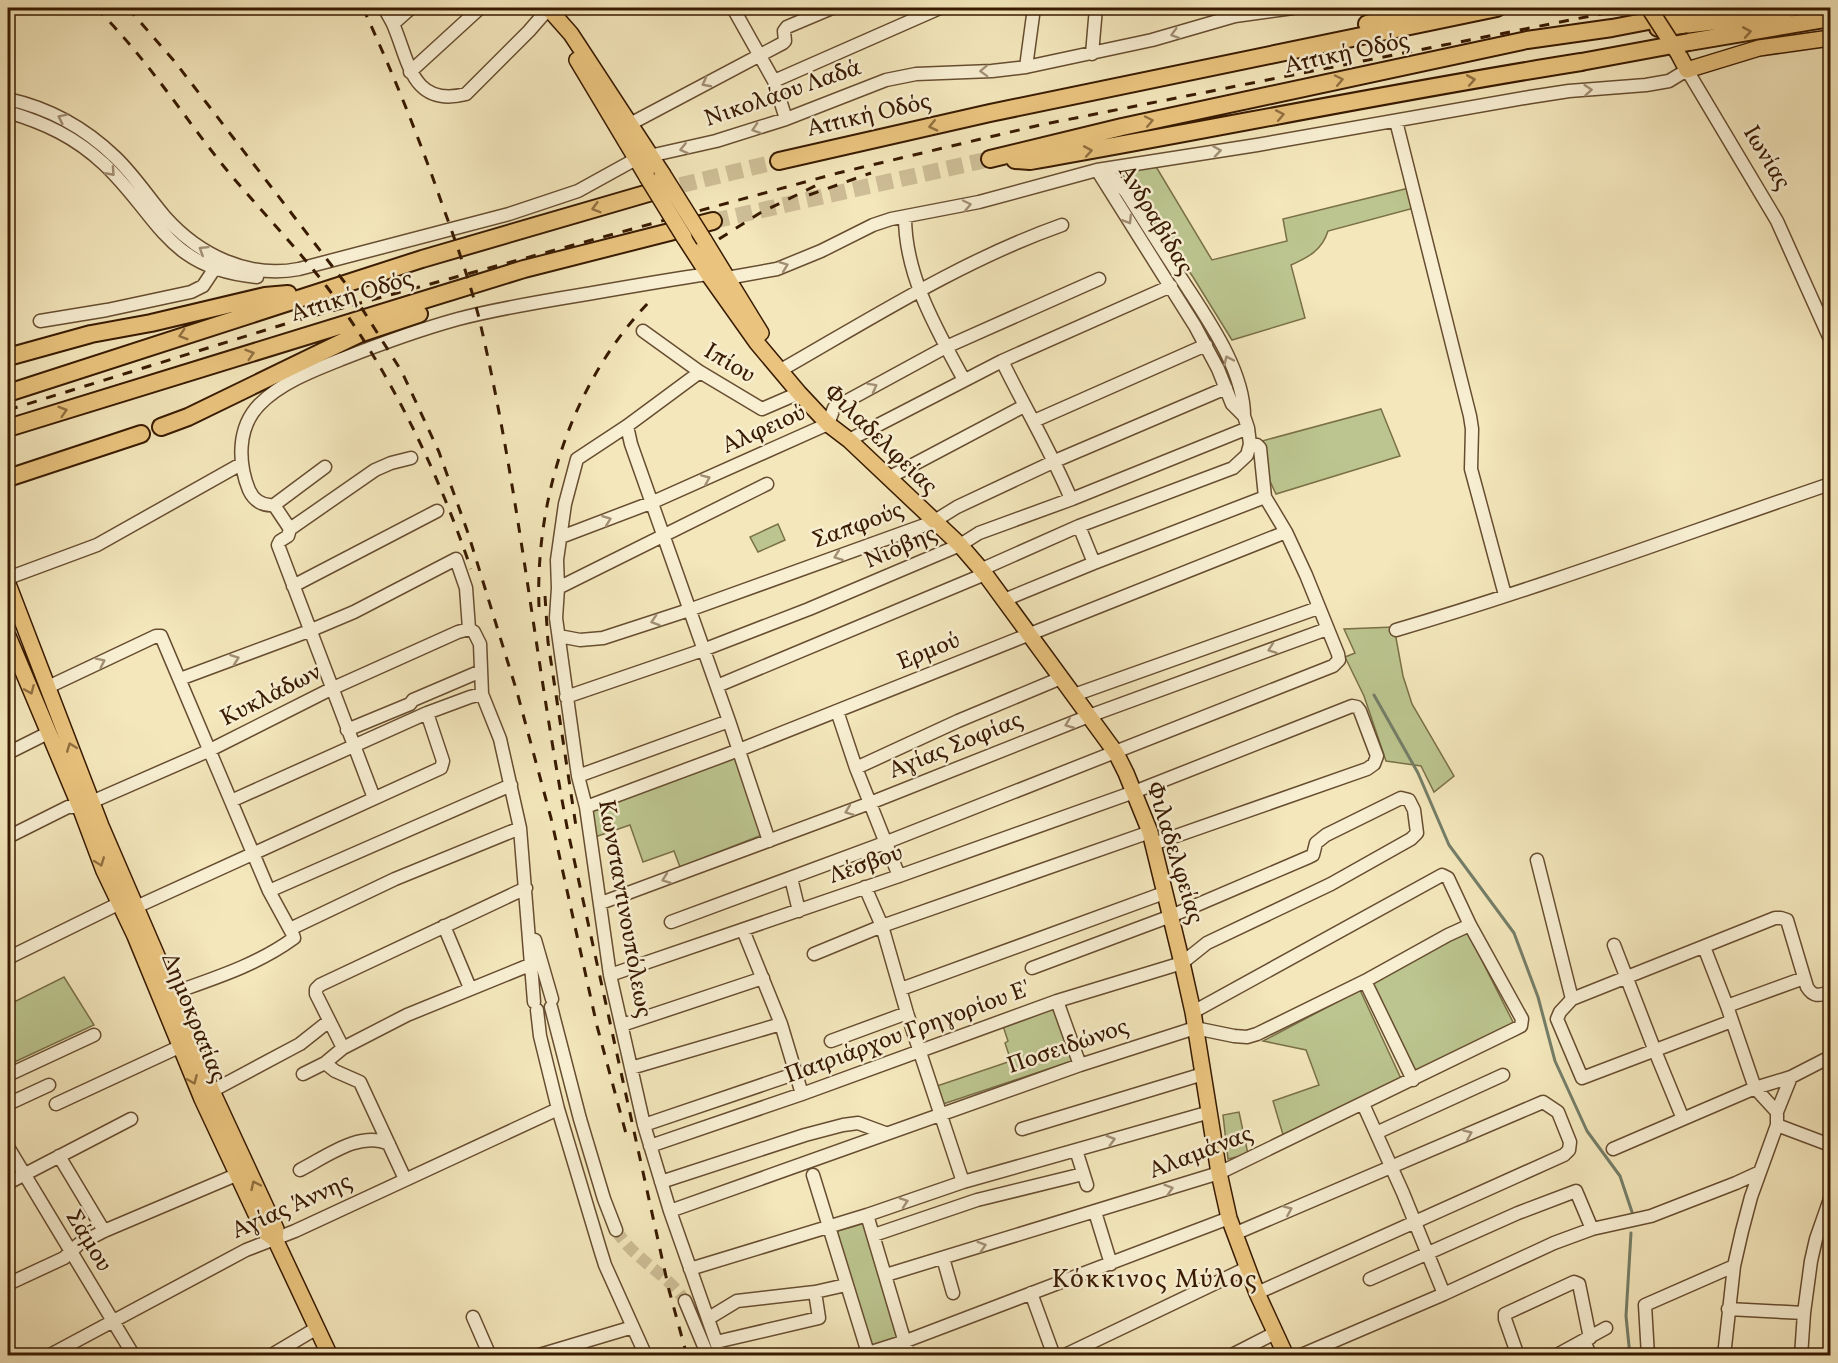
<svg xmlns="http://www.w3.org/2000/svg" width="1838" height="1363" viewBox="0 0 1838 1363" font-family="Vollkorn,serif">
  <style>
    .green { fill: #bcc58f; stroke: #7a7048; stroke-width: 1.5 }
    .lines { fill: none; stroke-linecap: round; stroke-linejoin: round }
    .stream { stroke: #747e68; stroke-width: 3 }
    .minor-tunnel { stroke: #cebe97; stroke-width: 12; stroke-dasharray: 12 6; stroke-linecap: butt }
    .highway-tunnel { stroke: #cebe97; stroke-width: 16; stroke-dasharray: 16 8; stroke-linecap: butt }
    .minor-casing { stroke: #674d30; stroke-width: 15 }
    .major-casing { stroke: #381a01; stroke-width: 18 }
    .highway-casing { stroke: #381a01; stroke-width: 20 }
    .minor { stroke: #f8efd3; stroke-width: 12 }
    .major { stroke: #eac47e; stroke-width: 15 }
    .highway { stroke: #eac47e; stroke-width: 16 }
    .rail { stroke: #381a01; stroke-width: 3; stroke-dasharray: 10 10; stroke-linecap: butt }
    .major-bridge-casing { stroke: #381a01; stroke-width: 18; stroke-linecap: butt }
    .highway-bridge-casing { stroke: #381a01; stroke-width: 20; stroke-linecap: butt }
    .major-bridge { stroke: #eac47e; stroke-width: 15 }
    .highway-bridge { stroke: #eac47e; stroke-width: 16 }
    .oneway { stroke: #916f40 }
    .oneway2 { stroke: #a28f74 }
    .labels { text-anchor: middle; dominant-baseline: central; stroke-width: 5; stroke-linejoin: round; paint-order: stroke }
    .street-label { font-size: 24px; fill: #381a01; stroke: #f8efd3 }
    .neighbourhood-label { font-size: 26px; letter-spacing: 1.5px; fill: #381a01; stroke: #f8efd3 }
  </style>
  <rect width="100%" height="100%" fill="#f4e7bc"/>
  <filter id="stains"><feTurbulence type="fractalNoise" baseFrequency=".00333" numOctaves="4"/><feColorMatrix values="0 0 0 0 .2 0 0 0 0 .09 0 0 0 0 .02 0 0 0 .5 -.17"/></filter>
  <radialGradient id="worn" r=".72"><stop offset=".6" stop-color="#630" stop-opacity="0"/><stop offset="1" stop-color="#630" stop-opacity=".3"/></radialGradient>
  <path class="green" d="M1152,160L1212,260L1287,241L1283,219L1409,188L1414,208L1328,231C1322,250 1309,257 1291,265L1305,318L1232,340L1193,277L1117,166Z
    M1381,409L1400,456L1276,494L1267,475L1262,441Z
    M778,524L785,540L758,552L750,537Z
    M1394,627L1403,676L1412,704L1454,776L1434,792L1421,766L1386,761L1364,696L1345,657L1355,653L1344,629Z
    M736,757L762,835L680,867L674,851L643,862L630,825L595,837L590,811Z
    M1467,931L1516,1028L1415,1076L1370,984Z
    M64,977L94,1025L8,1065V1005Z
    M1360,990L1403,1083L1284,1138L1273,1101L1319,1085L1306,1050L1263,1041Z
    M1057,1006L1075,1060L943,1104L937,1086L1011,1061L1005,1043L1008,1041L1003,1026Z
    M1239,1112L1248,1154L1228,1159L1223,1115Z
    M865,1223L901,1339L870,1348L834,1232Z"/>
  <g class="lines">
    <path class="stream" d="M1374,695L1418,773L1449,845L1514,933L1538,997L1555,1061L1587,1131L1620,1176L1632,1212
      M1630,1356L1626,1316L1631,1233"/>
    <path class="minor-tunnel" d="M616,1230C635,1261 666,1272 685,1301"/>
    <path class="highway-tunnel" d="M657,191L779,161
      M713,221L990,159"/>
    <defs>
      <path id="minor" d="M384,8C387,13 390,18 393,24C409,60 411,108 466,94L529,31L549,8
        M733,8L774,81L786,119
        M393,24L411,8
        M1092,54L1096,8
        M1026,67L1034,8
        M410,72L480,8
        M774,81L940,8
        M8,99C49,108 85,128 115,157C134,175 148,197 165,217C199,255 248,279 299,269L509,214L578,191L636,159L716,141L786,119L886,80L916,74L992,71L1026,67L1152,40L1235,16L1293,8
        M8,112C45,123 75,137 104,164C159,216 167,269 257,277
        M1396,121L1470,416L1472,429L1471,469L1505,595
        M630,124L783,43L785,41L784,31L787,27L832,8
        M1097,170L1113,178L1126,192C1144,220 1162,249 1181,278C1206,317 1244,369 1244,416
        M905,217C905,276 937,330 964,380
        M40,321L107,310L191,292L203,286L215,268
        M643,331L700,372L762,409L799,393
        M1002,361C1025,408 1051,451 1071,499
        M781,370C872,318 963,260 1062,225
        M700,372L627,426L577,459L565,504L557,560L558,588L556,618L578,776L586,807L610,975L644,1125L670,1211L721,1356
        M1034,421L1206,345
        M627,426L631,444L729,721L769,841
        M849,440L1002,361L1171,286
        M888,478L1024,406
        M274,505L325,467
        M1079,526L1094,563
        M290,529L274,505C263,506 254,501 249,490C238,463 237,428 259,405C280,383 314,370 342,359C380,344 418,330 458,319C500,308 544,301 587,294C627,287 667,280 708,274L727,278L777,269L821,251L873,225L891,219L979,202L1097,170L1257,145L1530,97L1569,91L1646,85L1669,81L1687,70L1777,221L1830,339
        M561,537L653,502L828,424L834,408L946,347L1099,279
        M980,570L1079,526L1233,468L1247,455L1250,444L1248,428L1244,416L1232,404L1218,369L1195,326L1097,170
        M8,578L97,545L241,464
        M293,586L437,511
        M558,588L767,484
        M1004,600L1094,563L1265,497
        M469,629L474,632L480,644L482,694L500,739L520,828L534,1002
        M1396,630C1543,587 1686,533 1830,484
        M559,636L580,640L603,638L689,610L933,522L957,507L1055,461L1226,388
        M180,679L309,631L354,612L456,559L466,588L469,629
        M717,686L985,574
        M48,687L156,636H161L269,891L293,935L294,938C257,965 215,978 173,993
        M1074,695L1318,608
        M566,697L703,650L809,609L960,545L979,533L1072,499L1248,428
        M837,711L856,768L899,876
        M347,730L410,704L413,700L481,671
        M8,753L48,733
        M856,768L958,721L1061,678
        M578,776L729,721
        M374,798L278,545L280,541L288,536L290,529L375,470L391,463L411,458
        M231,801L427,713L470,697L482,694
        M586,807L739,750L1286,532
        M8,837L68,807H80L208,751L331,689L458,632L469,629
        M1537,860L1572,999
        M791,878L799,911
        M865,887L882,926L907,1013L963,1182
        M269,891L511,785
        M601,903L870,803L1089,716L1327,629
        M136,907L441,768L443,761L427,713
        M671,922L887,842L1333,666L1339,660L1338,654L1306,575L1286,532L1265,497L1260,448L1257,445L1250,444
        M444,926L470,988
        M290,929L395,879L520,828
        M743,930L781,1024L802,1094
        M535,940L552,999
        M1614,945L1655,1051L1683,1119
        M1704,947L1727,1006L1755,1088L1777,1112
        M814,954L882,926L1150,832
        M8,958L120,903
        M610,975L899,876L1134,792L1352,706L1357,707L1360,711L1377,756L1374,764L1367,769L1153,844
        M1365,981L1413,1080
        M901,989L1164,893
        M1057,1001L1080,1065
        M1727,1006L1804,978
        M551,1007L580,1119L604,1199L616,1230
        M537,1010L540,1036L558,1109L600,1249L605,1265L646,1356
        M1732,1021L1582,1078L1557,1019L1560,1012L1572,999L1775,918H1781L1787,920L1807,987C1813,997 1819,996 1830,992
        M622,1025L763,978
        M831,1041L907,1013
        M343,1048L316,994V989L320,985L526,888
        M325,1063L335,1071L360,1082L405,1179
        M631,1068L781,1024
        M303,1074L325,1063L343,1048L407,1015L532,964
        M8,1075L94,1035
        M212,1091L300,1044L329,1021
        M8,1104L49,1085
        M56,1104L179,1047
        M1363,1104L1403,1193L1444,1294
        M644,1125L797,1073
        M1777,1125L1830,1145
        M1022,1129L1203,1074
        M1376,1133L1503,1075
        M650,1146L802,1094L1057,1001L1182,963L1207,943L1331,884L1411,839L1417,833L1414,810L1409,800L1401,798L1326,835L1316,843L1313,855L1309,857L1171,916L1032,968
        M8,1147L134,1356
        M1613,1149L1755,1088L1791,1077L1830,1057
        M1076,1150L1087,1185
        M59,1156L104,1231
        M300,1170C326,1157 360,1130 389,1144
        M813,1175L868,1353
        M661,1182L805,1135L843,1125L858,1123L885,1133
        M8,1183L131,1119
        M670,1211L1080,1065L1195,1028L1234,1036L1247,1037L1257,1034L1365,981L1448,935L1470,925
        M1095,1212L1111,1264
        M867,1215L909,1356
        M1234,1234L1543,1102L1558,1112L1570,1142L1569,1150L1564,1155L1257,1293
        M874,1235L977,1200L1083,1174
        M943,1258L953,1293
        M690,1269L867,1215L963,1182L1210,1112
        M886,1275L1219,1173L1515,1029L1521,1026L1522,1019L1470,925L1448,878L1442,875L1193,1012
        M1370,1279L1518,1213L1576,1191L1592,1229
        M8,1284L64,1258L79,1244L104,1231L236,1175
        M1031,1293L1054,1356
        M685,1301L708,1356
        M1728,1309L1804,1313
        M473,1317L490,1356
        M709,1318L737,1301L815,1292L846,1285
        M716,1342L819,1318L815,1292
        M1584,1342L1591,1356
        M1718,1355L1762,1356
        M48,1356L246,1250L295,1231L558,1109
        M270,1356L317,1328
        M536,1356L633,1327
        M859,1356L906,1341L1229,1218
        M1063,1356L1247,1268
        M1230,1356L1275,1333
        M1299,1356L1444,1294L1554,1243L1592,1229L1651,1216L1736,1183L1760,1172
        M1518,1356L1505,1319V1314L1574,1282L1579,1284L1590,1338
        M1555,1356L1606,1328
        M1648,1356L1645,1305L1734,1266
        M1724,1356L1734,1266L1742,1231L1751,1197L1777,1125V1112L1791,1077
        M1801,1356L1804,1313L1811,1261L1816,1239L1830,1199"/>
      <path id="major" d="M548,8L571,34L662,173
        M1678,53L1687,70L1759,48L1830,38
        M577,60L647,177
        M684,237L708,274L757,343L799,393L828,424L849,440L960,545L985,574L1116,753L1126,773L1150,832L1182,963L1193,1012L1219,1173L1229,1218L1257,1293L1286,1356
        M704,240L761,333
        M8,584L101,826L173,993L212,1091L276,1229L275,1239
        M8,636L80,807L104,871L135,936L202,1099L261,1225L265,1232L275,1239L330,1356"/>
      <path id="highway" d="M1367,24L1426,8
        M1658,28L1734,19L1793,8
        M1689,42L1830,18
        M990,159L1122,127L1527,40L1612,28L1716,8
        M1015,160L1030,161C1214,129 1397,91 1581,62
        M779,161L990,113L1497,8
        M8,357L91,334L151,323L265,296L288,294
        M8,393L422,259L652,192
        M161,427L188,417L359,334L419,314
        M8,428L524,269L713,221
        M8,478L141,434"/>
    </defs>
    <use href="#minor" class="minor-casing"/>
    <use href="#major" class="major-casing"/>
    <use href="#highway" class="highway-casing"/>
    <use href="#minor" class="minor"/>
    <use href="#major" class="major"/>
    <use href="#highway" class="highway"/>
    <path class="rail" d="M96,8C143,54 180,111 221,163C255,205 294,244 327,287C390,371 437,469 471,569
      M128,8L175,62L349,288L402,372L439,452L468,533L517,692L551,818L597,1026L628,1141
      M363,8C392,71 418,135 441,201C455,240 469,278 479,318C519,487 535,661 568,832L669,1290L687,1356
      M809,195L871,173
      M719,239L760,213L817,185
      M8,410L298,320L838,173L1040,125L1631,8
      M545,596L548,642L577,833
      M539,607C535,497 573,380 651,300"/>
    <defs>
      <path id="major-bridge" d="M1649,8L1678,53
        M662,173L704,240
        M647,177L684,237"/>
      <path id="highway-bridge" d="M1581,62L1689,42"/>
    </defs>
    <use href="#major-bridge" class="major-bridge-casing"/>
    <use href="#highway-bridge" class="highway-bridge-casing"/>
    <use href="#major-bridge" class="major-bridge"/>
    <use href="#highway-bridge" class="highway-bridge"/>
  </g>
  <defs><path id="oneway-chevron" d="M-2-3.5L2.5 0L-2 3.5" fill="none" stroke-width="1.6" stroke-linecap="round" stroke-linejoin="round" transform="scale(1.5)"/></defs>
  <g class="oneway">
    <use href="#oneway-chevron" transform="translate(1747 32) rotate(-10)"/>
    <use href="#oneway-chevron" transform="translate(1339 80) rotate(-12)"/>
    <use href="#oneway-chevron" transform="translate(1471 80) rotate(-10)"/>
    <use href="#oneway-chevron" transform="translate(1280 115) rotate(-11)"/>
    <use href="#oneway-chevron" transform="translate(1149 121) rotate(-12)"/>
    <use href="#oneway-chevron" transform="translate(933 126) rotate(167)"/>
    <use href="#oneway-chevron" transform="translate(1088 151) rotate(-10)"/>
    <use href="#oneway-chevron" transform="translate(596 208) rotate(164)"/>
    <use href="#oneway-chevron" transform="translate(183 335) rotate(163)"/>
    <use href="#oneway-chevron" transform="translate(250 354) rotate(-17)"/>
    <use href="#oneway-chevron" transform="translate(63 411) rotate(-17)"/>
    <use href="#oneway-chevron" transform="translate(30 690) rotate(67)"/>
    <use href="#oneway-chevron" transform="translate(71 747) rotate(-111)"/>
    <use href="#oneway-chevron" transform="translate(100 862) rotate(69)"/>
    <use href="#oneway-chevron" transform="translate(193 1080) rotate(67)"/>
    <use href="#oneway-chevron" transform="translate(255 1185) rotate(-115)"/>
  </g>
  <g class="oneway2">
    <use href="#oneway-chevron" transform="translate(1175 34) rotate(164)"/>
    <use href="#oneway-chevron" transform="translate(984 71) rotate(178)"/>
    <use href="#oneway-chevron" transform="translate(706 83) rotate(152)"/>
    <use href="#oneway-chevron" transform="translate(1588 90) rotate(-5)"/>
    <use href="#oneway-chevron" transform="translate(62 118) rotate(-154)"/>
    <use href="#oneway-chevron" transform="translate(756 129) rotate(162)"/>
    <use href="#oneway-chevron" transform="translate(684 149) rotate(167)"/>
    <use href="#oneway-chevron" transform="translate(1217 151) rotate(-9)"/>
    <use href="#oneway-chevron" transform="translate(111 172) rotate(48)"/>
    <use href="#oneway-chevron" transform="translate(967 205) rotate(-12)"/>
    <use href="#oneway-chevron" transform="translate(1128 220) rotate(58)"/>
    <use href="#oneway-chevron" transform="translate(203 250) rotate(-148)"/>
    <use href="#oneway-chevron" transform="translate(784 266) rotate(-21)"/>
    <use href="#oneway-chevron" transform="translate(1228 360) rotate(-115)"/>
    <use href="#oneway-chevron" transform="translate(873 387) rotate(-29)"/>
    <use href="#oneway-chevron" transform="translate(706 479) rotate(-23)"/>
    <use href="#oneway-chevron" transform="translate(607 520) rotate(-21)"/>
    <use href="#oneway-chevron" transform="translate(838 556) rotate(160)"/>
    <use href="#oneway-chevron" transform="translate(655 621) rotate(162)"/>
    <use href="#oneway-chevron" transform="translate(1272 649) rotate(160)"/>
    <use href="#oneway-chevron" transform="translate(235 659) rotate(-20)"/>
    <use href="#oneway-chevron" transform="translate(101 662) rotate(-26)"/>
    <use href="#oneway-chevron" transform="translate(1069 724) rotate(158)"/>
    <use href="#oneway-chevron" transform="translate(849 811) rotate(159)"/>
    <use href="#oneway-chevron" transform="translate(666 879) rotate(160)"/>
    <use href="#oneway-chevron" transform="translate(1468 1134) rotate(-23)"/>
    <use href="#oneway-chevron" transform="translate(1111 1140) rotate(-16)"/>
    <use href="#oneway-chevron" transform="translate(1169 1189) rotate(-17)"/>
    <use href="#oneway-chevron" transform="translate(904 1202) rotate(-19)"/>
    <use href="#oneway-chevron" transform="translate(1288 1210) rotate(-23)"/>
    <use href="#oneway-chevron" transform="translate(982 1246) rotate(-17)"/>
  </g>
  <g class="labels">
    <g class="street-label">
      <text transform="translate(1347 54) rotate(-12)">Αττική Οδός</text>
      <text transform="translate(783 94) rotate(-19)">Νικολάου Λαδά</text>
      <text transform="translate(869 116) rotate(-13)">Αττική Οδός</text>
      <text transform="translate(1766 158) rotate(59)">Ιωνίας</text>
      <text transform="translate(1155 220) rotate(59)">Ανδραβίδας</text>
      <text transform="translate(352 297) rotate(-17)">Αττική Οδός</text>
      <text transform="translate(729 364) rotate(31)">Ιπίου</text>
      <text transform="translate(764 430) rotate(-24)">Αλφειού</text>
      <text transform="translate(880 440) rotate(44)">Φιλαδελφείας</text>
      <text transform="translate(858 526) rotate(-20)">Σαπφούς</text>
      <text transform="translate(901 548) rotate(-23)">Νιόβης</text>
      <text transform="translate(929 652) rotate(-22)">Ερμού</text>
      <text transform="translate(271 696) rotate(-27)">Κυκλάδων</text>
      <text transform="translate(956 746) rotate(-22)">Αγίας Σοφίας</text>
      <text transform="translate(1174 853) rotate(73)">Φιλαδελφείας</text>
      <text transform="translate(866 865) rotate(-19)">Λέσβου</text>
      <text transform="translate(624 909) rotate(80)">Κωνσταντινουπόλεως</text>
      <text transform="translate(193 1018) rotate(68)">Δημοκρατίας</text>
      <text transform="translate(908 1033) rotate(-20)">Πατριάρχου Γρηγορίου E'</text>
      <text transform="translate(1068 1047) rotate(-19)">Ποσειδώνος</text>
      <text transform="translate(1201 1153) rotate(-21)">Αλαμάνας</text>
      <text transform="translate(292 1207) rotate(-24)">Αγίας Άννης</text>
      <text transform="translate(88 1241) rotate(59)">Σάμου</text>
    </g>
    <g class="neighbourhood-label">
      <text x="1155" y="1280">Κόκκινος Μύλος</text>
    </g>
  </g>
  <rect width="1838" height="1363" fill="none" stroke="#f4e7bc" stroke-width="30"/>
  <rect x="9" y="9" width="1820" height="1345" fill="none" stroke="#381a01" stroke-width="3"/>
  <rect x="15" y="15" width="1808" height="1333" fill="none" stroke="#381a01" stroke-width="1.5"/>
  <rect width="100%" height="100%" filter="url(#stains)"/>
  <rect width="100%" height="100%" fill="url(#worn)"/>
</svg>
